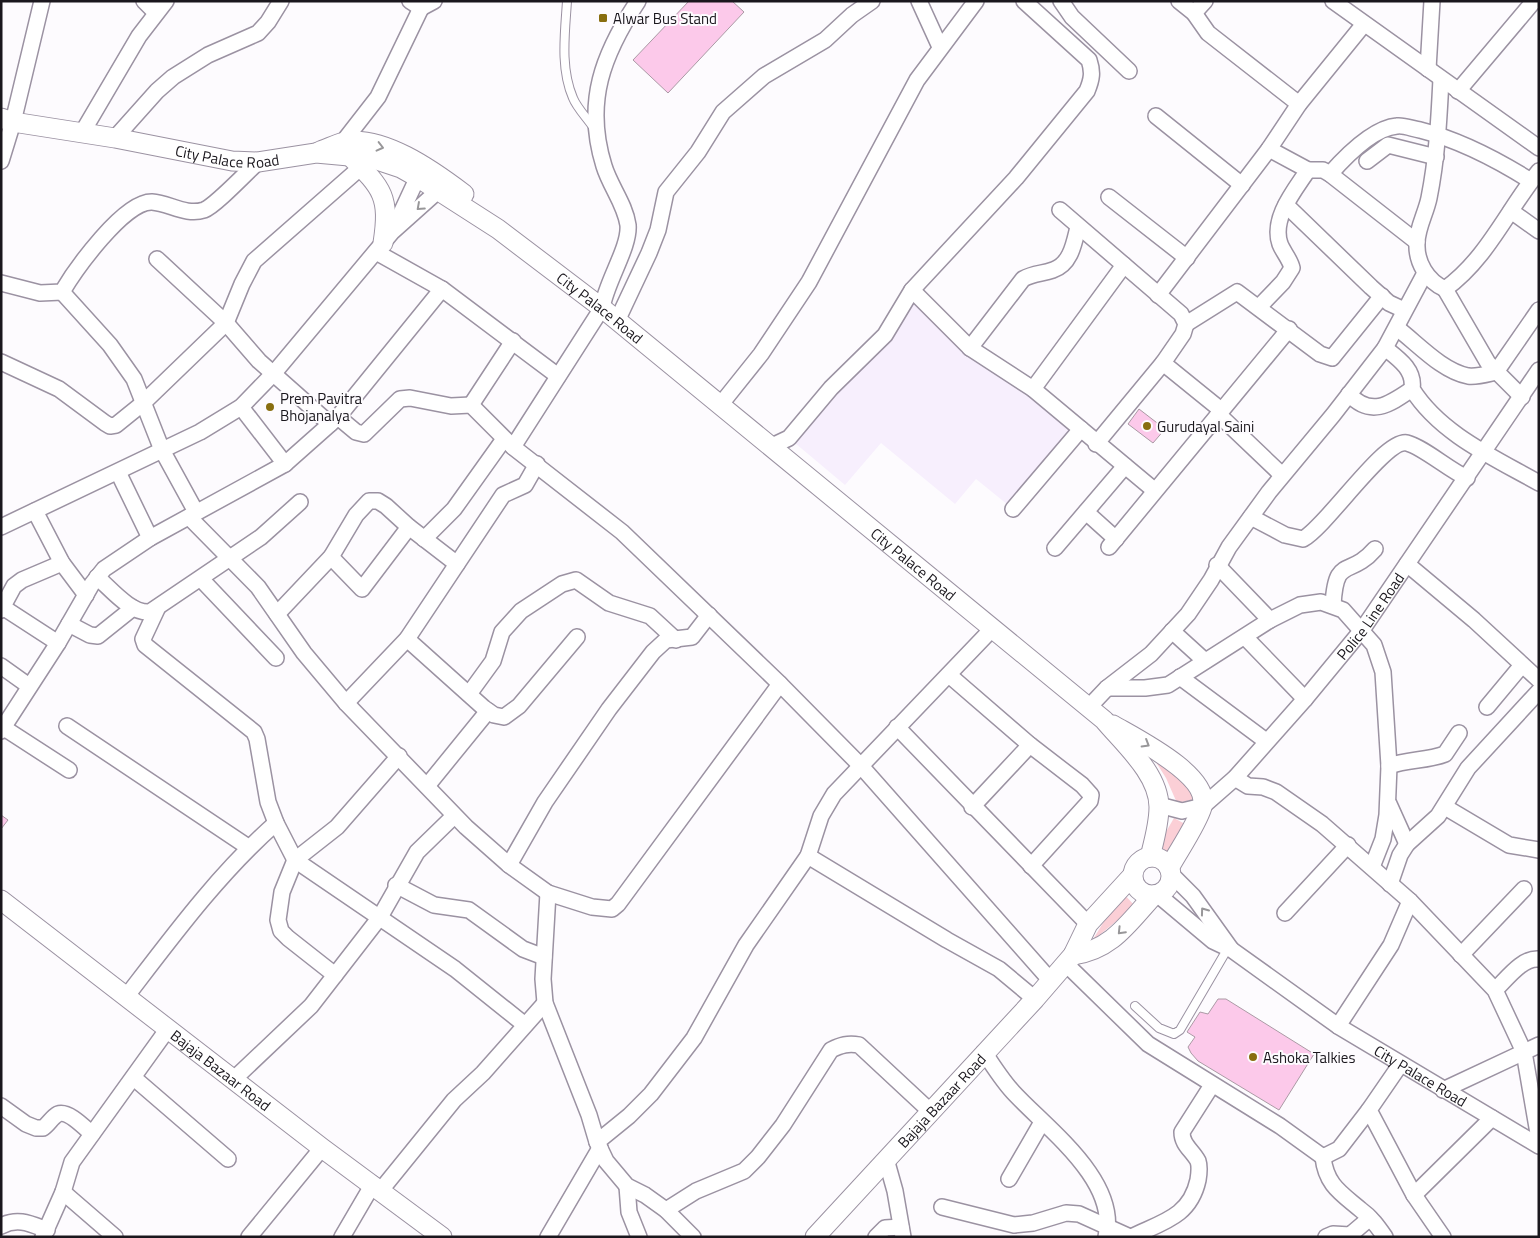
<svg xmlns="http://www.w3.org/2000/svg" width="1540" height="1238" viewBox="0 0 1540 1238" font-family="'Titillium Web',sans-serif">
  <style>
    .built { fill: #f7effd }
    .green { fill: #fbcfd6 }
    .building { fill: #fcc9ea; stroke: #ab9aa5 }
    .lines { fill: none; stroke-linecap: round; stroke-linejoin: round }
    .service-casing { stroke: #9b92a2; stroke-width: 10 }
    .minor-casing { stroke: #9b92a2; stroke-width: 18 }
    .tertiary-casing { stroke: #9b92a2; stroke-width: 21 }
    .service { stroke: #fff; stroke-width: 8 }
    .minor { stroke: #fff; stroke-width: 15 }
    .tertiary { stroke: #fff; stroke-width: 19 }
    .oneway { stroke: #989799 }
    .poi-dot { fill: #886e0f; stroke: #fdfbfe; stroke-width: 2 }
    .labels { text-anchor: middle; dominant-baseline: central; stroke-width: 4; stroke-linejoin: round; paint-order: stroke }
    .poi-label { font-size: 15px; fill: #1a171d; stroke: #fdfbfe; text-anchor: start }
    .street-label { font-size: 15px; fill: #1a171d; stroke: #fdfbfe }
  </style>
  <rect width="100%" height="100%" fill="#fdfbfe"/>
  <path class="built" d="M912,290L1081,429L1013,509L976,479L955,504L881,443L845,485L789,438Z"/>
  <path class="green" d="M1154,759L1183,778L1195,799L1177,803L1166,778Z
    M1174,818L1185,824L1168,855L1156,849Z
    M1122,892L1135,906L1092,941Z"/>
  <path class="building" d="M689,1H732L744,12L668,93L633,60Z
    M1139,409L1165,429L1153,443L1128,424Z
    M1,815L8,820L1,829Z
    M1218,999H1226L1314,1054L1279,1110L1198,1061L1191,1053L1188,1047L1195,1037L1187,1032L1200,1012L1208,1014Z"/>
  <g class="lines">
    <defs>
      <path id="service" d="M567,1C565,33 560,68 573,98C577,108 587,118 593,127
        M1135,1006L1159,1028L1174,1034L1180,1030L1228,948"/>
      <g id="minor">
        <path d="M144,1L156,13"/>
        <path d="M410,1L421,8L434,1"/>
        <path d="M638,1C603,54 584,102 604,166C610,186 625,204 628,225C630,247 606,282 602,308L513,447L622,532L780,684L861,766L1051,981"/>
        <path d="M919,1L940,47"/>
        <path d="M1061,1L1072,17L1129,71"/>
        <path d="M1179,1L1194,13L1208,33L1299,104"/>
        <path d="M1333,1L1539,148"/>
        <path d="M1194,13L1205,1"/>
        <path d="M1428,69L1432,1"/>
        <path d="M1441,79C1439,119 1437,158 1429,198C1426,213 1417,228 1417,243C1416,262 1427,281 1445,289C1487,259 1508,209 1539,171"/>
        <path d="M1458,91L1534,1"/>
        <path d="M1156,116L1242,185"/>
        <path d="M82,133L139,36L166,1"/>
        <path d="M115,138L157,91L173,77L208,55L258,33L268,22L281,1"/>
        <path d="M341,149L343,142L378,97L421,8"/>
        <path d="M1269,149L1308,170H1323L1330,174L1417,242"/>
        <path d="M1,161L13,122L42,1"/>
        <path d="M1367,161L1388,145L1436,157"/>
        <path d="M1330,174C1345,157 1373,128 1397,126C1404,125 1413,129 1420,130C1460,140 1496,159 1531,181"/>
        <path d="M1109,197L1187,258"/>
        <path d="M1286,205L1371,287L1389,303L1404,310"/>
        <path d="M1060,210L1181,314L1186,324L1183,334L1163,363L1096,444"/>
        <path d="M1511,211L1539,231"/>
        <path d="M395,226L422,168"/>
        <path d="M376,252L442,289L558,376"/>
        <path d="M157,259L226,323L259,361L330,424"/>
        <path d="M1,283L40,293L62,292C75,270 124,201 152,202C169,203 186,216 204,210C215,206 247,172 258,162"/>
        <path d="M1445,289L1488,363L1522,397"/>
        <path d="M912,290L970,348L1033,389L1154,490"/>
        <path d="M62,292L110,345L134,379L162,450L196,512"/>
        <path d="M1158,295L1269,149L1299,104L1364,24"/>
        <path d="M1259,307L1283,282L1292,268C1290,259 1283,252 1280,244C1271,218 1295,190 1308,170"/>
        <path d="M617,321L649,253L658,230L666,192L698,152L723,112L764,76L825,40L852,15L872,1"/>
        <path d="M1186,324L1237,292L1320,354L1332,358L1382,296"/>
        <path d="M1397,328C1418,344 1442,371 1468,376C1478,377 1487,374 1496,372L1539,310"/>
        <path d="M970,348L1023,279C1034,273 1042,274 1053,270C1071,264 1074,243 1078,227"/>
        <path d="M1385,348C1399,359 1415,370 1412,389C1440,434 1495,458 1539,483"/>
        <path d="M1,362L59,389L105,423L110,426L116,425L142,404L226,323L242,284L254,261L368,161"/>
        <path d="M1163,363L1221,410"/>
        <path d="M1033,389L1124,265"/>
        <path d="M1349,394C1371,418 1390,404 1412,389"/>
        <path d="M721,404L761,354L809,282L917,80L976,1"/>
        <path d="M471,405L513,341"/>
        <path d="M241,407L285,464"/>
        <path d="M1218,414L1282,475"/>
        <path d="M338,417L356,432L364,434L400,399L410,398L451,406L471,405L513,447"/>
        <path d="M770,447L789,438L831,388L885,335L912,290L1016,178L1087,91C1092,79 1093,72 1089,60L1024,1"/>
        <path d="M118,472L150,538"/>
        <path d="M1013,509L1081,429"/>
        <path d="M35,511L62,563L86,595"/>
        <path d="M1086,512L1116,539"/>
        <path d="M189,517L258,587L304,653L346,703L466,827L509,865L548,893L592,907L612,909L618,904L780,684"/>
        <path d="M1251,517L1285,535L1303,539C1327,526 1385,438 1407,443C1423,447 1449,470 1467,478"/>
        <path d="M1,527L200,432L241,407L274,373L392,232L439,190L443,183"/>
        <path d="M424,539L454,509L504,439"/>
        <path d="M1109,547L1289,329"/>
        <path d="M1055,548L1125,466"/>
        <path d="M331,557L362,589L409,527"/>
        <path d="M1407,564L1474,620L1539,680"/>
        <path d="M1217,565L1270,620"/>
        <path d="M97,577C111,589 131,614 150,612L261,537L300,502"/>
        <path d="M201,579L276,658"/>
        <path d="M1333,605C1336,554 1349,579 1375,549"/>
        <path d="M1,606L58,643"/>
        <path d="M157,609L143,639L145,645L254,732L257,739L268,802L276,823L295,860L455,969L525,1025"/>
        <path d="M1,610L14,586L22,580L62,563"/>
        <path d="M277,614L331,557L356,515L369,501H378L386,506L409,527L457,564"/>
        <path d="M69,624L90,635L98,636L133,608"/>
        <path d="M1172,631L1205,661"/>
        <path d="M1245,637L1305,699"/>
        <path d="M407,639L484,708L494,715L504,717L519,706L577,637"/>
        <path d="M1,666L29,686"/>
        <path d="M949,675L1030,745L1082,785L1091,795L1090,801L1031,866"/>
        <path d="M1180,677L1266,741"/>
        <path d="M1107,688H1145L1168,685L1270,620L1300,605L1321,602L1343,610L1374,645L1383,672L1389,766L1387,815L1383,839L1372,867"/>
        <path d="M469,694L493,661L502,632L521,611L562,584L576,580L609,603L650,616L676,640"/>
        <path d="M346,703L407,639L503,495L525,485L537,464"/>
        <path d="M1089,707L1107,688L1151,654L1188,614L1211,580L1229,547L1269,492L1333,415L1385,348L1425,273"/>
        <path d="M1487,707L1522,665"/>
        <path d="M1,726L69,770"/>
        <path d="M67,726L248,847"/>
        <path d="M897,727L1088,924"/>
        <path d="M1,731L58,643L92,584L104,569L150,538L285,464L338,417L442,289"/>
        <path d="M1389,766C1408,759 1427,761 1445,754L1459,733"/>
        <path d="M1235,778L1248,786L1263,787L1276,792L1322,824L1410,901L1495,990L1524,1052L1539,1139"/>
        <path d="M427,786L488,711"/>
        <path d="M1389,804L1407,844"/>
        <path id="s1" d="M1159,805L1182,811L1203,806L1235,778L1305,699L1362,630L1539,370"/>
        <path d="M972,807L1030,745"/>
        <path d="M1445,807L1509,845L1539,850"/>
        <path d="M808,856L947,940L999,969L1035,999"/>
        <path d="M509,865L545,802L609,709L653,652L666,640L692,637L709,615"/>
        <path d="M1171,874L1193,896L1231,949"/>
        <path d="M1390,884L1400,855L1407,844L1438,816L1468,768L1539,691"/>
        <path d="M396,885L434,905L469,910L523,949L544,957"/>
        <path d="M548,893L543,979L545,1003L589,1115L597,1142L606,1161L627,1186L645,1195L666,1210L693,1237"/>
        <path id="s2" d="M1157,894L1213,941L1232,950L1338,1026L1539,1146"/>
        <path d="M1285,913L1348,845"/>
        <path d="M1461,955L1524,889"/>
        <path d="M1066,964L1148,1044L1280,1126L1323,1157L1339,1149L1369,1110"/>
        <path d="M335,975L288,938L281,931L278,920L282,892L295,860L337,827L399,756"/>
        <path d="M1495,990C1506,980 1522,957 1539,959"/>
        <path d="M126,997C172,937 219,873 276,823"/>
        <path d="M1338,1026L1391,945L1410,901"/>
        <path d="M984,1052C993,1066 1002,1080 1013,1092C1047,1129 1119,1180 1106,1237"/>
        <path d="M1400,1065L1369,1110L1414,1195L1443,1237"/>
        <path d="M134,1078L228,1159"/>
        <path d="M234,1079L311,1006L380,917L417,852L454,816"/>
        <path d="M1443,1090L1539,1045"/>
        <path d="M1,1106L26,1124L36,1128H43C49,1124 52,1117 58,1114C68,1110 85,1128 92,1134"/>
        <path d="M597,1142L629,1116L651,1094L694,1038L746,945L808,856L821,816L834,794L992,629"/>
        <path d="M1323,1157C1326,1185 1341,1193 1361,1210C1371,1217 1378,1227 1385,1237"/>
        <path d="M886,1159L895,1191L903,1237"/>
        <path d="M1009,1179L1042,1122"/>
        <path d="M627,1186L629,1212L639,1237"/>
        <path d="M381,1190L454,1100L483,1073L545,1003"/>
        <path d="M63,1192L115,1237"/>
        <path d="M1414,1195L1492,1118"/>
        <path d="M942,1207L1014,1225L1033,1223L1066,1213L1079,1214L1130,1237"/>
        <path d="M666,1210L696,1191L744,1171L758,1157L783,1125L831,1050C841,1045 848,1043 859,1045L931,1112"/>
        <path d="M1,1226C18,1217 31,1224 47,1230"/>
        <path d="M43,1237L63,1192L72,1162L167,1030"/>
        <path d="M249,1237L322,1148"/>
        <path d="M342,1237L373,1184"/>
        <path d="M548,1237L600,1148"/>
        <path d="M876,1237L885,1228L901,1227"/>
        <path d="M1131,1237C1162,1222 1190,1217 1198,1180C1199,1174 1200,1167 1198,1161C1192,1150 1182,1145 1182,1132L1212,1085"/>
        <path d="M1326,1237L1333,1234L1350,1235L1370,1218"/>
      </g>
      <g id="tertiary">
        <path id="s3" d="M1,118L13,122L115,138L232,161L258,162L316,153L371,158L401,168L417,177L498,229L602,308L1104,720C1124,744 1159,774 1159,807C1159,824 1154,841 1150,857"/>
        <path d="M320,151C327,149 334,145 341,143C380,132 435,172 464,194"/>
        <path d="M351,157C383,189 390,197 383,243"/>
        <path d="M1113,725C1135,738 1212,776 1202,807C1197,824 1179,850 1169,868"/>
        <circle cx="1152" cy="876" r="19"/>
        <path id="s4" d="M1,900L322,1148L442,1237"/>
        <path d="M1073,955C1112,950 1129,922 1154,895"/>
        <path id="s5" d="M815,1237L1035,999L1073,955L1088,924L1132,876"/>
      </g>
    </defs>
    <use href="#service" class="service-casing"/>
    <use href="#minor" class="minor-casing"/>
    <use href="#tertiary" class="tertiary-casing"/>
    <use href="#service" class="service"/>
    <use href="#minor" class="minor"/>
    <use href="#tertiary" class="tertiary"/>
  </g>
  <defs><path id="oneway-chevron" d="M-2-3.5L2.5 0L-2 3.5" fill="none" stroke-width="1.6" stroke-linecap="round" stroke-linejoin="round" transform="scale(1.25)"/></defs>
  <g class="oneway">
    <use href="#oneway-chevron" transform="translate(380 147) rotate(14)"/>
    <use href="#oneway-chevron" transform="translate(420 207) rotate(138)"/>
    <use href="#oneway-chevron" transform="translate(1146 744) rotate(31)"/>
    <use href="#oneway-chevron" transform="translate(1204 911) rotate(-126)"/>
    <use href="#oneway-chevron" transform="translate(1121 931) rotate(134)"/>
  </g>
  <g class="poi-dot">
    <rect x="598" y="13" width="10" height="10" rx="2.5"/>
    <circle cx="270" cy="407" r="5"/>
    <circle cx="1147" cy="426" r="5"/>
    <circle cx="1253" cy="1057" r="5"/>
  </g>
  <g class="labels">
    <g class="poi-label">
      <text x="613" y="18">Alwar Bus Stand</text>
      <text x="280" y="398">Prem Pavitra<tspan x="280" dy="17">Bhojanalya</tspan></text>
      <text x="1157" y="426">Gurudayal Saini</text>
      <text x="1263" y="1057">Ashoka Talkies</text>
    </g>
    <g class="street-label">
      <text stroke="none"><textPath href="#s3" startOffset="230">City Palace Road</textPath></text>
      <text stroke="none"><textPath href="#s3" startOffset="650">City Palace Road</textPath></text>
      <text stroke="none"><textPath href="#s3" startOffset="1055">City Palace Road</textPath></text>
      <text stroke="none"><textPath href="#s1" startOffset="299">Police Line Road</textPath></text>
      <text stroke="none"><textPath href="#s4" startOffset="278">Bajaja Bazaar Road</textPath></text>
      <text stroke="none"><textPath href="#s2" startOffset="321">City Palace Road</textPath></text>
      <text stroke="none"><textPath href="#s5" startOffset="186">Bajaja Bazaar Road</textPath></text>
    </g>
  </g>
  <rect width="1540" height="1238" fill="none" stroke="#1a171d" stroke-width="5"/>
</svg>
